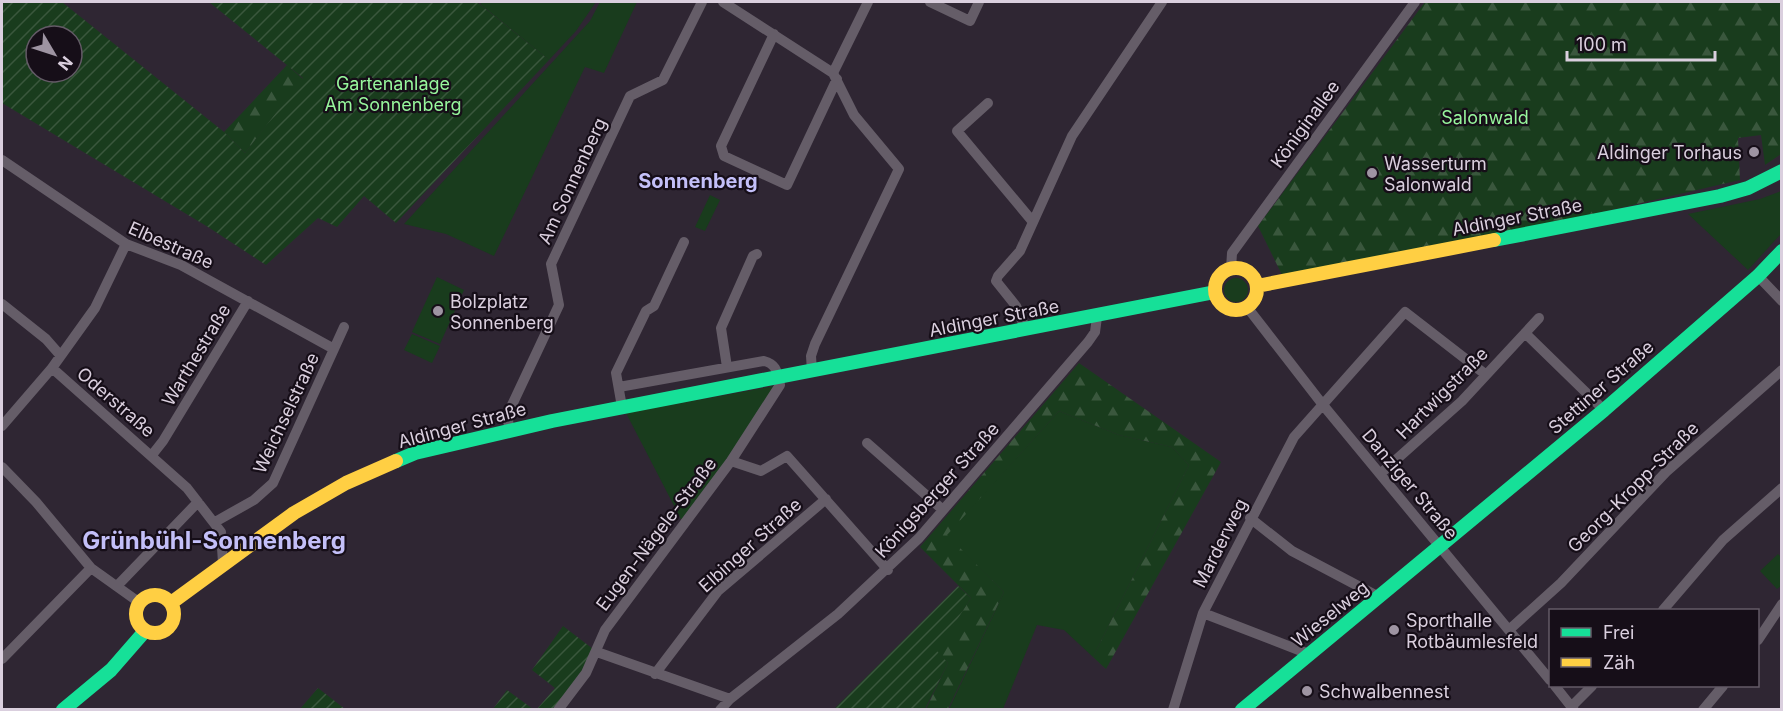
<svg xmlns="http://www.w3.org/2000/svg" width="1783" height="711" viewBox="0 0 1783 711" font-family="Inter,sans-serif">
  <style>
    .green { fill: #193c1d }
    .forest { fill: url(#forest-firs) }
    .garden { fill: url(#garden-furrows); fill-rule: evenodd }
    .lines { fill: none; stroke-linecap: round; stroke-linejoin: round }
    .street { stroke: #655d68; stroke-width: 10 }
    .fast { stroke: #16e098; stroke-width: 14 }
    .slow { stroke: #ffcf43; stroke-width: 14 }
    .poi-dot { fill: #9e94a2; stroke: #160e18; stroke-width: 2 }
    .labels { text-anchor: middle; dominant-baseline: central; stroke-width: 4.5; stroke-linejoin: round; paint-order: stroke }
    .park-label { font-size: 18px; fill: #97f69c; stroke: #160e18 }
    .street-label { font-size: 18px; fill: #dacfde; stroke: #160e18 }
    .poi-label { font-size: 18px; fill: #dacfde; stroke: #160e18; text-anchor: start }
    .neighbourhood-label { font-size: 20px; font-weight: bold; fill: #c3bff8; stroke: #160e18 }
    .district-label { font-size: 24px; font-weight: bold; fill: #c3bff8; stroke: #160e18 }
  </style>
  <defs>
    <pattern id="forest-firs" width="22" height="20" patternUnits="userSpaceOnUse" patternTransform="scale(1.5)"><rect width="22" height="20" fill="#193c1d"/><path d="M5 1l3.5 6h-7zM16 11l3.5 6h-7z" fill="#3a573d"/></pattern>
    <pattern id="garden-furrows" width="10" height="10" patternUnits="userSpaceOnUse" patternTransform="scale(1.5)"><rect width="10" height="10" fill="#193c1d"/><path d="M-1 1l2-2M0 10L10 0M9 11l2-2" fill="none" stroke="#3a573d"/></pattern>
  </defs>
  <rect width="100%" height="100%" fill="#2f2633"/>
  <path class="green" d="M483,2H596L576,31L549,60L480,4Z
    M600,2H637L604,73L585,67L494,256L446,234L404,224L590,21Z
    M1781,191V234L1748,270L1688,214L1760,199Z
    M710,195L720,200L705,231L695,227Z
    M437,277L464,290L440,344L412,332Z
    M1224 290a12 12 0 1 1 24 0a12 12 0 1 1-24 0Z
    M412,334L440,346L432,363L404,350Z
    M780,385L684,525L626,413Z
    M1059,411L1119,435L1172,447L1189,465L1093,657L1064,630L1037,625L1003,709H949L1004,592L946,535Z
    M1778,554L1781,557L1782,585L1777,589L1760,571Z"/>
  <path class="forest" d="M1425,2H1781V154L1765,165L1761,135L1738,138L1740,180L1598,213L1283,277L1258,226Z
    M287,65L303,79L245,153L224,132Z
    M1079,363L1221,462L1106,669L1093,657L1189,465L1172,447L1119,435L1059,411L947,535L1004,592L948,709H926L948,663L936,651L971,598L920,547Z"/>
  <path class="garden" d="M2,2H62L224,132L245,153L303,78L209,2H477L549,60L396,223L364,196L337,227L318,218L266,265L208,227L2,103ZM36,36H72V72H36Z
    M958,586L971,598L937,651L948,663L925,709H834Z
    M563,626L597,652L558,709H537L555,688L532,670Z
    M318,688L345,709H300Z
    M507,690L533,709H493Z"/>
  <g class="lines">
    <path class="street" d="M723,2L833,73L854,115L899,169L815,344L811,356L812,371
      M930,2L970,21L979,2
      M774,34L721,146L724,156L787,185L837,79
      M833,73L868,2
      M988,103L957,131L1033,222
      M2,160L126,244L181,265L334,349
      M126,244L95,308L52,368L187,488L221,532L223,563
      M1231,269L1232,253L1415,2
      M1758,276L1782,301
      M2,304L46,339L60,355
      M1247,307L1323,405L1550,680
      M1026,330L1016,306L996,281L998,276L1020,251L1072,136L1162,2
      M1525,333L1604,410
      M727,367L721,328L753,256L757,254
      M622,407L616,373L646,311L654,306L684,242
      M2,426L52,368
      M510,430L508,421L511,407L559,305L551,264L630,96L663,80L702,2
      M867,443L943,510
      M152,455L163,441L248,301
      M731,461L761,471L787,456L888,570
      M2,467L36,502L91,568L140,603
      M1380,474L1462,401L1539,318
      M1250,518L1292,551L1379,597
      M215,522L254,500L273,483L344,327
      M117,586L198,502
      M1663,610L1723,540L1782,488
      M1203,613L1309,654
      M1510,629L1561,583L1666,472L1782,370
      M1758,640L1782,604
      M597,652L730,699
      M2,659L91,568
      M655,674L718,591L826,499
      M1555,686L1574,710
      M1572,706L1592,686
      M558,710L586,673L605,630L731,461L780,385C777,373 777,364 764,361L619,387
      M720,710L730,699L838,614L919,538L1088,342L1095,332L1097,317
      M1173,710L1203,613L1294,437L1405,312L1485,374
      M1703,710L1723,686"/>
    <path class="fast" d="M1494,240L1720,196L1748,188L1782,171
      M396,461L415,453L552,421L1215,292
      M63,710L111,670L145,631
      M1242,710L1604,410L1758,276L1782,251"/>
    <path class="slow" d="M1215 289a21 21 0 1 1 42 0a21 21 0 1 1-42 0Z
      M1257,286L1494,240
      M136 614a19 19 0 1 1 38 0a19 19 0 1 1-38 0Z
      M171,603L294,513L346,483L396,461"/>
  </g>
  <g class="poi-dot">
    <circle cx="1754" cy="152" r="6"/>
    <circle cx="1372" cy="173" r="6"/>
    <circle cx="438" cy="311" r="6"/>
    <circle cx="1394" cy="630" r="6"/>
    <circle cx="1307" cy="691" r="6"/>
  </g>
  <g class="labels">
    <g class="park-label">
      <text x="393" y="83">Gartenanlage<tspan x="393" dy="21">Am Sonnenberg</tspan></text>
      <text x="1485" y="117">Salonwald</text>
    </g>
    <g class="street-label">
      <text transform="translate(1305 124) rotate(-54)">Königinallee</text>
      <text transform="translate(572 181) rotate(-65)">Am Sonnenberg</text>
      <text transform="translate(1517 217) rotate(-11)">Aldinger Straße</text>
      <text transform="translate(171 245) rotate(24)">Elbestraße</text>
      <text transform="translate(994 318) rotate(-11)">Aldinger Straße</text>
      <text transform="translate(196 355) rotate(-59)">Warthestraße</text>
      <text transform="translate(1601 387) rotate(-41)">Stettiner Straße</text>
      <text transform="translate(1442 393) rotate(-45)">Hartwigstraße</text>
      <text transform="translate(116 402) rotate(41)">Oderstraße</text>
      <text transform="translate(286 413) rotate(-65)">Weichselstraße</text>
      <text transform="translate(462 425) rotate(-15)">Aldinger Straße</text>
      <text transform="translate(1410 484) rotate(50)">Danziger Straße</text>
      <text transform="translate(1633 487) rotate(-45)">Georg-Kropp-Straße</text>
      <text transform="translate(937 490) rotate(-48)">Königsberger Straße</text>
      <text transform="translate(656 534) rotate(-53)">Eugen-Nägele-Straße</text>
      <text transform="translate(1220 543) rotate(-63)">Marderweg</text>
      <text transform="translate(750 545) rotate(-42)">Elbinger Straße</text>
      <text transform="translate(1330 614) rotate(-39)">Wieselweg</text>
    </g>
    <g class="poi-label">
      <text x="1742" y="152" text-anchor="end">Aldinger Torhaus</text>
      <text x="1384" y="163">Wasserturm<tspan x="1384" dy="21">Salonwald</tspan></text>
      <text x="450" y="301">Bolzplatz<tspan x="450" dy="21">Sonnenberg</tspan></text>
      <text x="1406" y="620">Sporthalle<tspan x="1406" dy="21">Rotbäumlesfeld</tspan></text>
      <text x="1319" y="691">Schwalbennest</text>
    </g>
    <g class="neighbourhood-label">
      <text x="698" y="181">Sonnenberg</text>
    </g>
    <g class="district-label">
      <text x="214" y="540">Grünbühl-Sonnenberg</text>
    </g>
  </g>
  <rect width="1783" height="711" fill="none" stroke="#dacfde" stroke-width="6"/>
  <rect x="1549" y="609" width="210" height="78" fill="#160e18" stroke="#645b67" stroke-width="1.5"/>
  <rect x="1561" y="628" width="30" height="9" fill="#16e098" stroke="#645b67" stroke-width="1.5"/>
  <text x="1603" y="639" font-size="18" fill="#dacfde">Frei</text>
  <rect x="1561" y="658" width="30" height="9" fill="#ffcf43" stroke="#645b67" stroke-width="1.5"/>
  <text x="1603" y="669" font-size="18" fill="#dacfde">Zäh</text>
  <g transform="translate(54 54) rotate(129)"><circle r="28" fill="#160e18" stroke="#645b67" stroke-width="1.5"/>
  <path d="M0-4.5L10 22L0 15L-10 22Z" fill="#9e94a2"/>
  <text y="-9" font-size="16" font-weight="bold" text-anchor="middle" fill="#dacfde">N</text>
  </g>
  <path d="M1567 51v9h148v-9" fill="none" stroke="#dacfde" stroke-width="3"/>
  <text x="1576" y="51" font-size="18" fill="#dacfde" stroke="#160e18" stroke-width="4.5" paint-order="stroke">100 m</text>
</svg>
